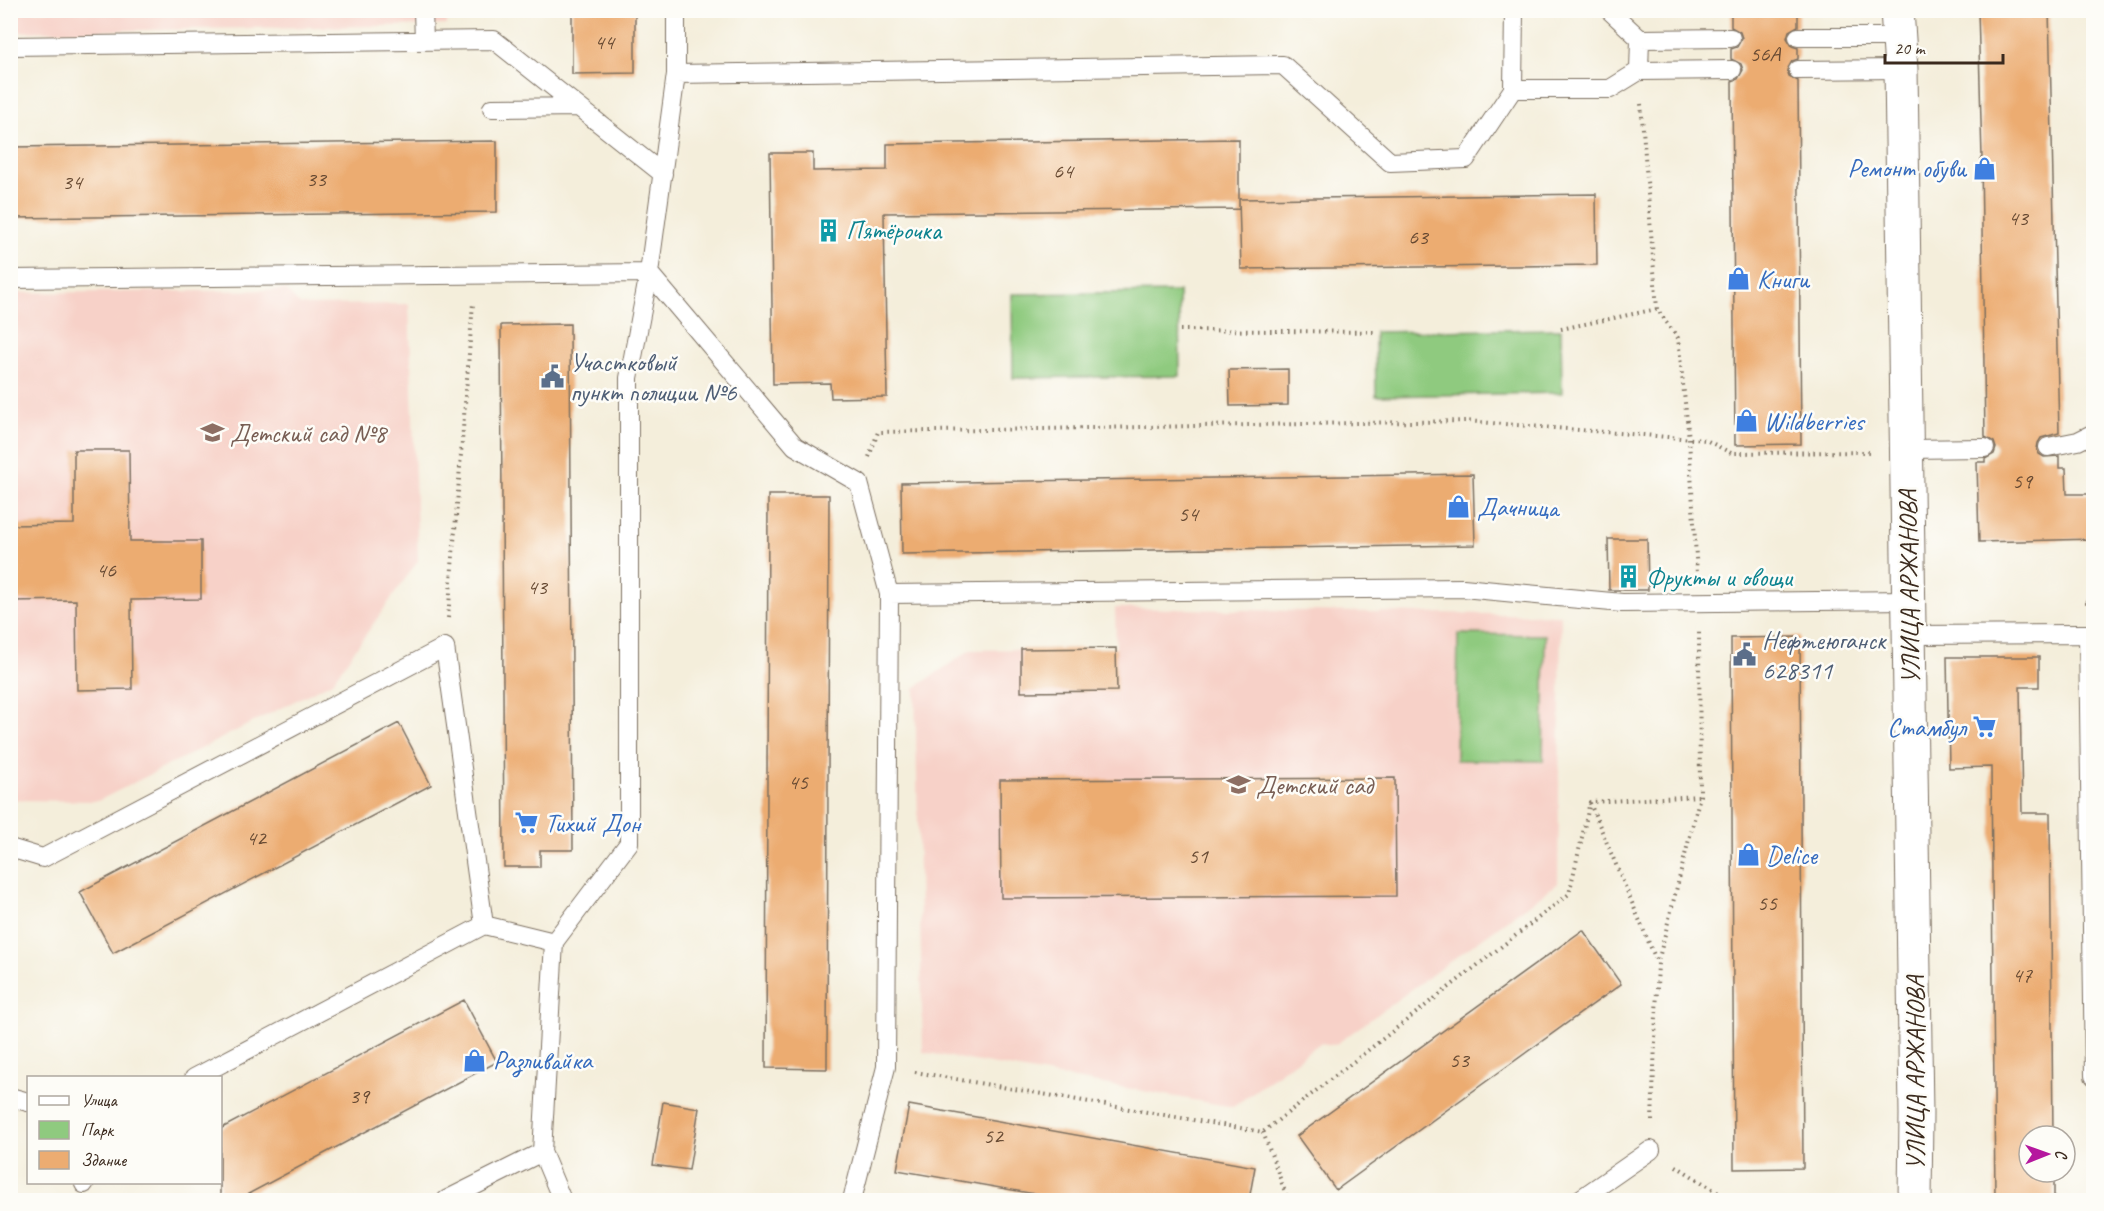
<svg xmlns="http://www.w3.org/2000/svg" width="2104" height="1211" viewBox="0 0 2104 1211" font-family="Caveat,sans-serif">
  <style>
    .built { fill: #f7d1c8 }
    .green { fill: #8fca7f; stroke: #657a4e; stroke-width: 1.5 }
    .building { fill: #ecac71 }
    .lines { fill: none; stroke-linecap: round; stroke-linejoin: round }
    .lane-casing { stroke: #7c6f60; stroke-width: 20 }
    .street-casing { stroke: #7c6f60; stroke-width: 35 }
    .path { stroke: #7c6f60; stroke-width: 4; stroke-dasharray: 1.5 4.5; stroke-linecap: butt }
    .lane { stroke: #fff; stroke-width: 18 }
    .street { stroke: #fff; stroke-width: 33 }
    .labels { text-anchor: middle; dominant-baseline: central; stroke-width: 5; stroke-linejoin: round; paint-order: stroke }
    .number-label { font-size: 22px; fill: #674a33 }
    .shop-label { font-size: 26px; fill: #366cbe; stroke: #fdfcf7; text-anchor: start }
    .culture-label { font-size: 26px; fill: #0d838f; stroke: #fdfcf7; text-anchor: start }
    .service-label { font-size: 26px; fill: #4e5e75; stroke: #fdfcf7; text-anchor: start }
    .education-label { font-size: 26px; fill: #785e54; stroke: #fdfcf7; text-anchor: start }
    .street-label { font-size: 26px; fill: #3b2a1e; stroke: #fdfcf7 }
  </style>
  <rect width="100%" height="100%" fill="#fdfcf7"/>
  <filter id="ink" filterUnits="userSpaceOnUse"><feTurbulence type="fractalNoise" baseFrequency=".0167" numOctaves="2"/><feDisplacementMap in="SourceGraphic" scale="12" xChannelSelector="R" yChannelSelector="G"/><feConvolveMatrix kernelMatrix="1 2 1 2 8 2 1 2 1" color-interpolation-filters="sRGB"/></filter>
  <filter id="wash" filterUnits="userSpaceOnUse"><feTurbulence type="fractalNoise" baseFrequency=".008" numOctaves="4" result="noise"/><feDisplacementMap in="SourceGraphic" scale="24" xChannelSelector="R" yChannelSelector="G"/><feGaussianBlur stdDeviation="1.35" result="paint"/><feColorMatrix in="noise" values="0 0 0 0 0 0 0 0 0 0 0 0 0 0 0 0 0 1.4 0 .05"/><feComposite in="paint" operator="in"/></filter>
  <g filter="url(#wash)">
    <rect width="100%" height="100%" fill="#f4eedb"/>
    <path class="built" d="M447,10V25L11,32L10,11Z
      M286,290L300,305L409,304L418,561L332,682L98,801L11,800V293Z
      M1115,608L1561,615L1558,883L1335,1045L1320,1043L1233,1107L923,1052L915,688L970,650L1116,648Z"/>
    <path class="green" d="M1179,292L1180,376L1013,378L1012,294Z
      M1561,329L1562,393L1376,396L1375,332Z
      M1458,634L1545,635L1543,761L1456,760Z"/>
    <g id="blocks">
      <path class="building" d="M572,10H635V73L572,74Z
        M1731,10H1798V26L1789,31L1787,38L1792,46L1798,48V59L1792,61L1787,70L1789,76L1798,81L1801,444L1735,445L1732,81L1738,79L1743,70L1741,64L1731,59V49L1737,47L1742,38L1740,32L1731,27Z
        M1978,10H2049L2059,433L2041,438L2038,443L2037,449L2039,454L2044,457L2059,456V468H2066L2067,494H2094V539L1979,542L1977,462H1985V459L1994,454L1996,448L1994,442L1985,437L1981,158H1982Z
        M1239,139V209L884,213L887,397L831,398L830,383L773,384L770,153H813V171L887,170V144Z
        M497,141V212L10,218V147Z
        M1596,194L1597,265L1241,269L1239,199Z
        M570,324L573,850H540V867H504L501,325Z
        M1288,369V405L1230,406L1229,370Z
        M74,450H129L130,541H201V599L131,600L132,689L77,690L76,600L10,601V525L74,524Z
        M1473,474L1475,545L902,554L901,483Z
        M768,495H829L827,1069L766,1068Z
        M1608,539H1647L1648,590H1609Z
        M1800,637L1803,1168L1734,1169L1731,638Z
        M1116,648L1117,691L1021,692V649Z
        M1947,657H2039V687H2020L2022,813H2050L2053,1136H2029V1172H2054V1200H1995L1991,767L1949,768Z
        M399,723L431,785L113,953L80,892Z
        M1395,778L1396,896L1001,898L1000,780Z
        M1583,930L1621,984L1336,1190L1297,1136Z
        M464,1000L497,1062L237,1200H220V1129Z
        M663,1102L699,1108L689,1170L653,1165Z
        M909,1105L1255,1167L1249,1200H1070L897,1170Z"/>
    </g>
  </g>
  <g filter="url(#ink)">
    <use href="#blocks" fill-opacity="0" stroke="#7c6f60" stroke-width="1.5"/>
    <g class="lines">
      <defs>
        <path id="lane" d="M423,10L424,41
          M676,10V74L1283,65L1390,162L1466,159L1513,89L1514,10
          M1798,37H1900
          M1640,39L1731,38
          M10,46L494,40L663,174
          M1798,70L1901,69
          M1639,71L1732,70
          M676,74L649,273L795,446L859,483L889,594L886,1067L852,1200
          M1513,89H1610L1639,71L1640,39L1609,10
          M492,108L578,107
          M10,279L649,273L629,378V843L554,942
          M2048,447L2078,441L2094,433
          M1908,449L1985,448
          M889,594L1463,588L1622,603L1909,600
          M1910,635L2088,634L2094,1076
          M10,848L43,858L445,647L484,925
          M194,1078L484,925L554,942L542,1152L562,1200
          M10,1097L28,1102
          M84,1184L85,1182
          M446,1200L542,1152
          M1579,1200L1651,1150"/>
        <path id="street" d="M1897,10L1901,69L1916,1114L1915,1200"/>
      </defs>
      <use href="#lane" class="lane-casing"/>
      <use href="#street" class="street-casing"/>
      <path class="path" d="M1641,104L1657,309L1678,338L1689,439L1697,574
        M1561,329L1657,309
        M1180,330L1375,332
        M869,457L878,432L1466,421L1706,440L1731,453L1869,452
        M2085,602L2094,601
        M448,618L473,303
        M1590,803L1657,962
        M915,1072L1263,1132L1569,894L1590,802L1700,796
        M1652,1121L1658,962L1700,796L1699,630
        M1263,1132L1288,1200
        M1676,1166L1730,1200"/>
      <use href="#lane" class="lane"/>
      <use href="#street" class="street"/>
    </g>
  </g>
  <defs>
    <symbol id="shop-bare" viewBox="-9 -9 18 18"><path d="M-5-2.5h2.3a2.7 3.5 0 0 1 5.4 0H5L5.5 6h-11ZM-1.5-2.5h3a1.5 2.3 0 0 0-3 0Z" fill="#3f7fe0" stroke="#fdfcf7" stroke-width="2.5" paint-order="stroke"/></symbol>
    <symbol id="building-bare" viewBox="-9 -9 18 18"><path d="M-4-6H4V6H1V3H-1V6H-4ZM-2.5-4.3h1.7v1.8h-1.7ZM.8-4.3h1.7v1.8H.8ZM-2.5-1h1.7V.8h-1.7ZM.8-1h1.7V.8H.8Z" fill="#0f9aa8" stroke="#fdfcf7" stroke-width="2.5" paint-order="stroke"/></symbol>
    <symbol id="civic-bare" viewBox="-9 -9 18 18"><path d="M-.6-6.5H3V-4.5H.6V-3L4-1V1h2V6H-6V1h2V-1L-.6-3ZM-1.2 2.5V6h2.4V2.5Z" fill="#5c6f8a" stroke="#fdfcf7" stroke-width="2.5" paint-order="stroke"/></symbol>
    <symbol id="school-bare" viewBox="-9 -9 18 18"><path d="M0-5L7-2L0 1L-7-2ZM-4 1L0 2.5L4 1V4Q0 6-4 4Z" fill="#8d6e63" stroke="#fdfcf7" stroke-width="2.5" paint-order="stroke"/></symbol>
    <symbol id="supermarket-bare" viewBox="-9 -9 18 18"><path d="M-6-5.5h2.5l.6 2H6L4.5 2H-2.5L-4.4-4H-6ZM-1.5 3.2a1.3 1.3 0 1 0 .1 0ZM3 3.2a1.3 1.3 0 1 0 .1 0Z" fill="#3f7fe0" stroke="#fdfcf7" stroke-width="2.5" paint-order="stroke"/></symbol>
  </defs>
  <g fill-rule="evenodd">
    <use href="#shop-bare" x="1968" y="152" width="33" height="33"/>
    <use href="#building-bare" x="812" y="214" width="33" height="33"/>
    <use href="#shop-bare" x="1722" y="262" width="33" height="33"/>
    <use href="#civic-bare" x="536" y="360" width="33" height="33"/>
    <use href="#shop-bare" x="1730" y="404" width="33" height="33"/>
    <use href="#school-bare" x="196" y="416" width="33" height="33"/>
    <use href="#shop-bare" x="1442" y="490" width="33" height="33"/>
    <use href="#building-bare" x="1612" y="560" width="33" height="33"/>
    <use href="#civic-bare" x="1728" y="638" width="33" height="33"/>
    <use href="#supermarket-bare" x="1968" y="710" width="33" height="33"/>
    <use href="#school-bare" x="1222" y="768" width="33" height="33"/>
    <use href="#supermarket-bare" x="510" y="806" width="33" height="33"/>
    <use href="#shop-bare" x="1732" y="838" width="33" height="33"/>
    <use href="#shop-bare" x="458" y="1044" width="33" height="33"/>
  </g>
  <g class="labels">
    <g class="number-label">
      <text x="604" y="42">44</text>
      <text x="1765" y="54">56А</text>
      <text x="1063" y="171">64</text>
      <text x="316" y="179">33</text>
      <text x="72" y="182">34</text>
      <text x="2018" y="218">43</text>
      <text x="1418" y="237">63</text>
      <text x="2022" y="481">59</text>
      <text x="1188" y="514">54</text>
      <text x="106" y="570">46</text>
      <text x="537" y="587">43</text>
      <text x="798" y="782">45</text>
      <text x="256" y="838">42</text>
      <text x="1198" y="856">51</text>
      <text x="1767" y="903">55</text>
      <text x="2022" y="975">47</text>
      <text x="1459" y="1060">53</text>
      <text x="359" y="1096">39</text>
      <text x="993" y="1136">52</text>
    </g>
    <g class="shop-label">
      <text x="1966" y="168" text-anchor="end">Ремонт обуви</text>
      <text x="1757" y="279">Книги</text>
      <text x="1764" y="421">Wildberries</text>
      <text x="1477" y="507">Дачница</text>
      <text x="1966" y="727" text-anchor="end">Стамбул</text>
      <text x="545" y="823">Тихий Дон</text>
      <text x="1766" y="855">Delice</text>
      <text x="493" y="1060">Разливайка</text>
    </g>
    <g class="culture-label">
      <text x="846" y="230">Пятёрочка</text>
      <text x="1646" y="577">Фрукты и овощи</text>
    </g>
    <g class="service-label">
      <text x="570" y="362">Участковый<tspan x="570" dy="30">пункт полиции №6</tspan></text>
      <text x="1762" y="640">Нефтеюганск<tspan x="1762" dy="30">628311</tspan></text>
    </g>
    <g class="education-label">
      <text x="230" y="433">Детский сад №8</text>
      <text x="1256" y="785">Детский сад</text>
    </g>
    <g class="street-label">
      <text transform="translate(1909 587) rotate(-91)">УЛИЦА АРЖАНОВА</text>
      <text transform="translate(1915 1073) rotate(-90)">УЛИЦА АРЖАНОВА</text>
    </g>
  </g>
  <rect width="2104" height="1211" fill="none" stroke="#fdfcf7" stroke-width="36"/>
  <rect x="27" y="1076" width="195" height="108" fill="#fdfcf7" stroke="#afa8a0" stroke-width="1.5"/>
  <rect x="39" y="1096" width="30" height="9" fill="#ffffff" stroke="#afa8a0" stroke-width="1.5"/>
  <text x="81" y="1106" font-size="18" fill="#3b2a1e">Улица</text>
  <rect x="39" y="1121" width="30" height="18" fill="#8fca7f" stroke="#afa8a0" stroke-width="1.5"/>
  <text x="81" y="1136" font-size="18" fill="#3b2a1e">Парк</text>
  <rect x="39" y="1151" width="30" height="18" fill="#ecac71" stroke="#afa8a0" stroke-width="1.5"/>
  <text x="81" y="1166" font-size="18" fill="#3b2a1e">Здание</text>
  <g transform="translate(2047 1154) rotate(89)"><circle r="28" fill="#fdfcf7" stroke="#afa8a0" stroke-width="1.5"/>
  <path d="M0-4.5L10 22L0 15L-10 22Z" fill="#b5179e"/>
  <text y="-9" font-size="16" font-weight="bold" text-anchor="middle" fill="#3b2a1e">С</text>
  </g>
  <path d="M1885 54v9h118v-9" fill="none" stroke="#3b2a1e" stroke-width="3"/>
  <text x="1894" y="54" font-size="18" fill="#3b2a1e" stroke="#fdfcf7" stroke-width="4.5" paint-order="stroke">20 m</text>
</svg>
